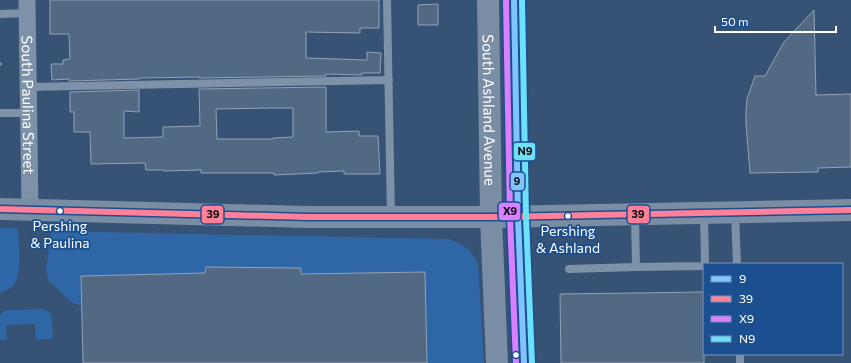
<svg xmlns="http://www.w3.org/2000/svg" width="851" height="363" viewBox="0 0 851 363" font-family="Commissioner,sans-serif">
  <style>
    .green { fill: #2f66a5 }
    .building { fill: #526984; stroke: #92a2b6; fill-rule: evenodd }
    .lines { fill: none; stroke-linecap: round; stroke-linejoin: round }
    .path { stroke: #7d92a8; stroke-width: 2.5; stroke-dasharray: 2 3; stroke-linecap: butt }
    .lane { stroke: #7d92a8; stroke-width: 8 }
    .street { stroke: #7d92a8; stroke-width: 17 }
    .secondary { stroke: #798da4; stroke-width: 22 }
    .bus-1-casing { stroke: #1b4f8f; stroke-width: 9 }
    .bus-2-casing { stroke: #1b4f8f; stroke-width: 9 }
    .bus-3-casing { stroke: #1b4f8f; stroke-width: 9 }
    .bus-4-casing { stroke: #1b4f8f; stroke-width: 9 }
    .bus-1 { stroke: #80c4ff; stroke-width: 6 }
    .bus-2 { stroke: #ff8098; stroke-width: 6 }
    .bus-3 { stroke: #d880ff; stroke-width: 6 }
    .bus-4 { stroke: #6ddff8; stroke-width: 6 }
    .bus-dot { fill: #fff; stroke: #1b4f8f; stroke-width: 1.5 }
    .labels { text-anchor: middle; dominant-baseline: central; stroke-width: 3.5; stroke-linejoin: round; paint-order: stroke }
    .bus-label { font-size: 14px; fill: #fff; stroke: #1b4f8f }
    .street-label { font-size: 15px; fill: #fff; stroke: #1b4f8f }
    .line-badge { stroke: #1b4f8f; stroke-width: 1.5 }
    .pale-badge-label { font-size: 11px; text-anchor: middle; font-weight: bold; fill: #111 }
  </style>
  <rect width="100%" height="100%" fill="#365274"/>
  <path class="green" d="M0,228H17C20,241 22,274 14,285C10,289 4,291 0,293Z
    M51,231L448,239C466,245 469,248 478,264L484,363H424L425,272L301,274V268L206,267L205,273L82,306L73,303L49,281L46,271Z
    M43,309L50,312L52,317L53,339H36L35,324L6,325L7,340H0V316L2,312L8,310Z"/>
  <path class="building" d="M50,0H379V28H360V33L306,32V58L367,60V52L381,53L380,73H362V75L326,74V76L199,78V77L141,78L139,79L69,81V79L52,80L51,64H63V60L70,59L69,34H50Z
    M438,4V25H418V5Z
    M814,10L816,95L851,94V167L818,168V172L750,173L746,124V111L747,99L755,76H765L784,42Z
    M326,87V132L359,131V136H378L380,174H344V171L318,172V173L274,175V173H201V170L164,171V170H146L145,163L91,164L90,132H74V112H70V92L139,90V112L124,111V138L163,137V127L200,126L199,89ZM274,108H293V137L273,138V139H217L216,109Z
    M206,267L301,268V274L425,272L427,363H83L81,276L205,273Z
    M704,292V363H561L560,294Z"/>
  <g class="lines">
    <path class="path" d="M0,64H4"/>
    <path class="lane" d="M387,0L391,217
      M0,14L27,13
      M28,87L389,80
      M0,113H28
      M704,213L705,264
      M735,213L737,264
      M635,215L636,267L704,266
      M569,269L636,267
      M740,354V363"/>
    <path class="street" id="s1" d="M27,0L30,210"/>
    <g class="secondary">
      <path id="s2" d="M488,0L491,217L497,363"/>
      <path d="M514,0L518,217L524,363"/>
      <path d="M0,209L308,217H491L851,210"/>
    </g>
    <defs>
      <path id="bus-1" d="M514,0L518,217L524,363"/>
      <path id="bus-2" d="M0,209L308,217H491L851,210"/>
      <path id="bus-3" d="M506,0L510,217L516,363"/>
      <path id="bus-4" d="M522,0L526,217L532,363"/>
    </defs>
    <use href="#bus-1" class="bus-1-casing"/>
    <use href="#bus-2" class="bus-2-casing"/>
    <use href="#bus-3" class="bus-3-casing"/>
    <use href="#bus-4" class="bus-4-casing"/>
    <use href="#bus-1" class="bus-1"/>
    <use href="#bus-2" class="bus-2"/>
    <use href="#bus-3" class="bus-3"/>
    <use href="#bus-4" class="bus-4"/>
  </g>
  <g class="bus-dot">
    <circle cx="60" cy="211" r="3.5"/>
    <circle cx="568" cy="216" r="3.5"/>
    <circle cx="516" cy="355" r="3.5"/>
  </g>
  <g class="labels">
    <g class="bus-label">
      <text x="60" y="225">Pershing<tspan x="60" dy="17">&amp; Paulina</tspan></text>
      <text x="568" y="230">Pershing<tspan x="568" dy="17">&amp; Ashland</tspan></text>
    </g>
    <g class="street-label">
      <text stroke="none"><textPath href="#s1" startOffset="105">South Paulina Street</textPath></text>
      <text stroke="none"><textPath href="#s2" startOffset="110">South Ashland Avenue</textPath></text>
    </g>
  </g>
  <g class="line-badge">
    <rect x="513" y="142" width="23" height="19" rx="4" fill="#6ddff8"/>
    <rect x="510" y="172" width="15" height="19" rx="4" fill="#80c4ff"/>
    <rect x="498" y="202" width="23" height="19" rx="4" fill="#d880ff"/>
    <rect x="627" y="205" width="23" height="19" rx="4" fill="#ff8098"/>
    <rect x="201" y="205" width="23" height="19" rx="4" fill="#ff8098"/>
  </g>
  <g class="pale-badge-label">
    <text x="525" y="155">N9</text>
    <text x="517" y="185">9</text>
    <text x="510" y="215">X9</text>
    <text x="638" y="218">39</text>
    <text x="213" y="218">39</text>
  </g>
  <rect x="703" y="263" width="140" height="92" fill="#1b4f8f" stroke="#7695bc"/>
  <rect x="711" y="276" width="20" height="6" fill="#80c4ff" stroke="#7695bc"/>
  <text x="739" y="283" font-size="12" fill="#ffffff">9</text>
  <rect x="711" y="296" width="20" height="6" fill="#ff8098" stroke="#7695bc"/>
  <text x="739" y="303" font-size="12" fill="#ffffff">39</text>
  <rect x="711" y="316" width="20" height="6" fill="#d880ff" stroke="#7695bc"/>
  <text x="739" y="323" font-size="12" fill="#ffffff">X9</text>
  <rect x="711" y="336" width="20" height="6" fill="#6ddff8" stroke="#7695bc"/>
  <text x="739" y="343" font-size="12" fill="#ffffff">N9</text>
  <path d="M715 26v6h121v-6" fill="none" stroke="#ffffff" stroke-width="2"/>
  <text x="721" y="26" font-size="12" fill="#ffffff" stroke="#1b4f8f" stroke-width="3" paint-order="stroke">50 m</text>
</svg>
